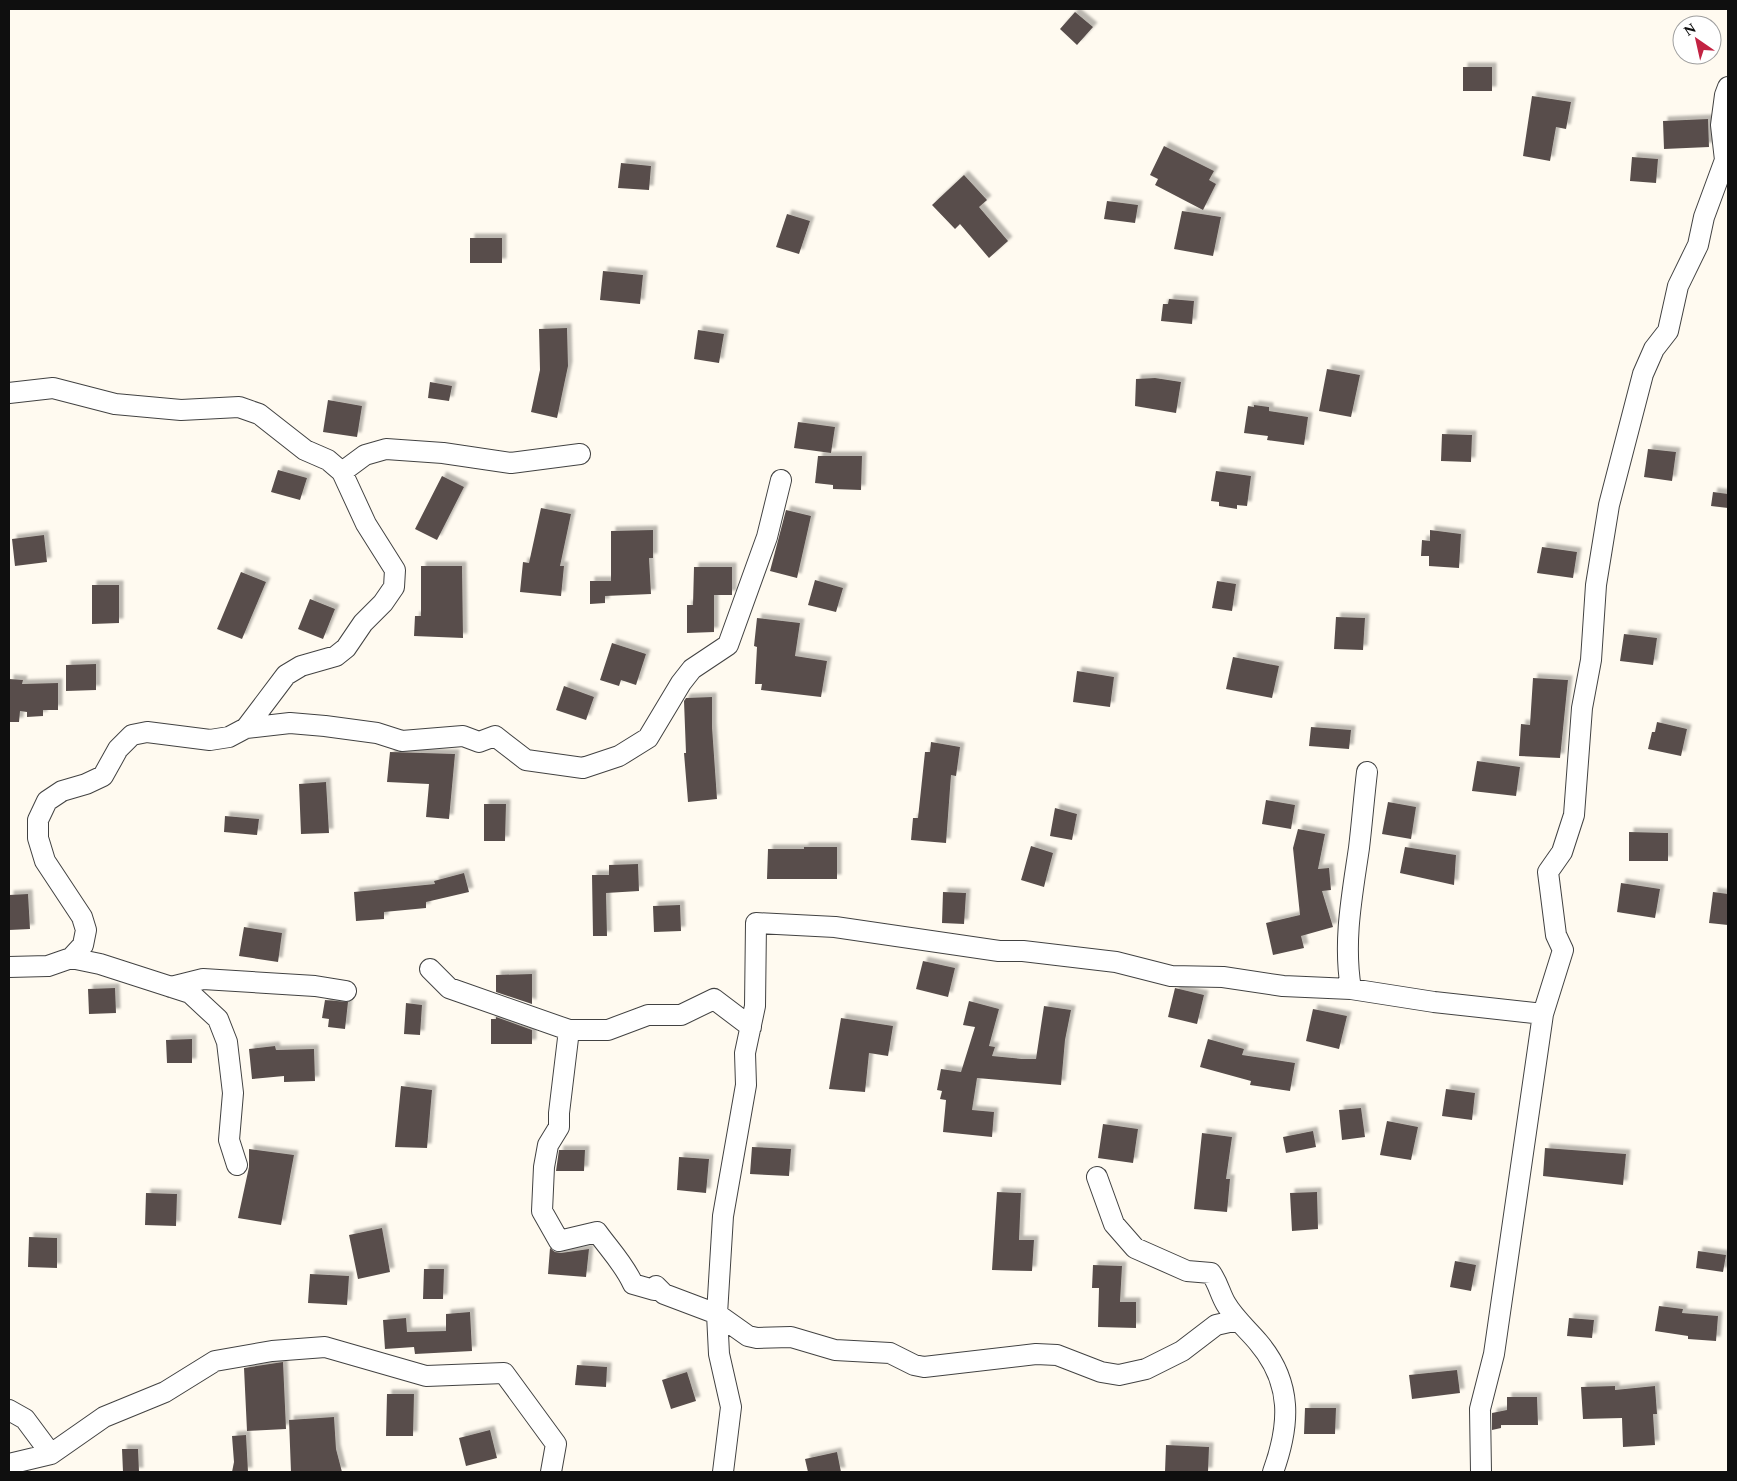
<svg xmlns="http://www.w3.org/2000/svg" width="1737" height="1481" viewBox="0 0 1737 1481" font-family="Spectral,serif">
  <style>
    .building { fill: #584e4b; filter: url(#shadow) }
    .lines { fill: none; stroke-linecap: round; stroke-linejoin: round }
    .street-casing { stroke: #424242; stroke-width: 22 }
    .street { stroke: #fff; stroke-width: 20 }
  </style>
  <defs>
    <filter id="shadow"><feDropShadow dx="4.5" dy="-4.5" stdDeviation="1" flood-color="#0004"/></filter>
  </defs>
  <rect width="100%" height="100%" fill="#fffaf0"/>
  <path class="building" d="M1075,12L1093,27L1077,45L1060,29Z
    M1463,67H1492V91H1463Z
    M1532,96L1571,102L1566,129L1556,127L1550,161L1523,156Z
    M1708,119L1709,147L1664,149L1663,121Z
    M1164,146L1214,171L1209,180L1216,184L1203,210L1155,185L1158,179L1150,175Z
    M1632,157L1658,159L1656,183L1630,181Z
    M621,163L651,166L649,190L618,188Z
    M964,175L987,200L979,207L1008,241L989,258L960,224L955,229L932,205Z
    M1107,201L1138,205L1135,223L1104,219Z
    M1182,211L1221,217L1213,256L1174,249Z
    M787,214L810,221L799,254L776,247Z
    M470,238H502V263H470Z
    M603,271L643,275L640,304L600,300Z
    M1169,299L1194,301L1192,324L1161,321L1163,304H1168Z
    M567,328L568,366L557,418L531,412L540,370L539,329Z
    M698,330L724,334L719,363L694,359Z
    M1327,369L1360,375L1351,417L1319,411Z
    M1155,378L1181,382L1176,413L1135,406L1136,379Z
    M430,382L452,386L449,401L428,398Z
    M328,400L362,406L357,437L323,432Z
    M1254,405L1269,407V411L1308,417L1304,445L1267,440L1268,436L1244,433L1248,406L1254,407Z
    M798,422L835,427L831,453L794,448Z
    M1442,434L1472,435L1471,462L1441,461Z
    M1648,449L1676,452L1672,481L1644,477Z
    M818,456H862L861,490L833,489V485L815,483Z
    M278,470L307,478L300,500L271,492Z
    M1216,471L1251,476L1247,506L1237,505V509L1219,506V502L1211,501Z
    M442,476L464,487L437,540L415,529Z
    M1713,492L1728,494V508L1711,506Z
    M541,508L571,514L560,566H564L561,596L520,592L523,562L529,563Z
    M786,510L811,516L797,578L770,571Z
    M653,530V558H649L651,594L605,596V603L590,604V581H611V531Z
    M1430,530L1461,534L1459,568L1429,566V556H1421L1422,540L1430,541Z
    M44,535L47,562L15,566L12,539Z
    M1542,547L1577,552L1573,578L1537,573Z
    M421,566H462L463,638L414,636L415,616H421Z
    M694,567H732V595H714V632L687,633V605H693Z
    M241,572L266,582L242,639L217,629Z
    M815,580L843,588L836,612L808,605Z
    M1217,581L1236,584L1232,611L1212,608Z
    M92,585H119V623L92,624Z
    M310,599L335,609L323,639L298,629Z
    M1336,617L1365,618L1363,650L1334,649Z
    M757,618L800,623L795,656L827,661L821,697L761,690L762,684H755L757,647L754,646Z
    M1624,634L1657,638L1653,665L1620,661Z
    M612,643L646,654L636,685L621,680L619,686L600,680Z
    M1233,657L1279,666L1272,698L1226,689Z
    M96,664V690L66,691V665Z
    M1077,671L1114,677L1110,707L1073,702Z
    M1533,678L1568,680L1560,758L1519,756L1521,724L1530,725Z
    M9,679L23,680L22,684L58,683V710H43V716L27,717V712L20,711L19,722H9Z
    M564,686L594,697L586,720L556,710Z
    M712,697V727L717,799L688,802L684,753H686L684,701L686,698Z
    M1657,722L1687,729L1681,756L1648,749L1652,732H1655Z
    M1311,727L1351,730L1349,749L1309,746Z
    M931,742L960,747L956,776L951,775L946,843L911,840L913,818H918L925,752H930Z
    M390,752L455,754L449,819L426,817L429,784L387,782Z
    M1477,761L1520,767L1516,796L1472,791Z
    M326,782L329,833L301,834L299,784Z
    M1266,800L1295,805L1291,829L1262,824Z
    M1388,802L1416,807L1411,839L1382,834Z
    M484,804H506L505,841H484Z
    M1055,808L1077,814L1072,840L1050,836Z
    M225,816L259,819L257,835L224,832Z
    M1298,829L1325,834L1318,869L1329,868L1331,890L1322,891L1333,927L1301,936L1304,948L1273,955L1266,923L1300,915L1293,848Z
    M1629,832L1668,833V861H1629Z
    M1031,846L1053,853L1044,887L1021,880Z
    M804,847H837V879H767L768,849H804Z
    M1405,847L1456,855L1454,885L1400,873Z
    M638,864L639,891L606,893L607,936H593L592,875H609V865Z
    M464,873L469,892L426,902V908L384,912V919L356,921L354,892L435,884L434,881Z
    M1621,883L1660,889L1655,918L1617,912Z
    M943,892L966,893L964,924L942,923Z
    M1713,892L1728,894V925L1709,923Z
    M28,894L30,929L9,930V895Z
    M680,905L681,931L654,932L653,906Z
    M244,927L282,933L278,962L239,956Z
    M923,961L955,968L948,997L916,989Z
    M532,974V1004L496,992V975Z
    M115,988L116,1013L89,1014L88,989Z
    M1175,988L1204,995L1197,1024L1168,1017Z
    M325,1000L348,1002L345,1029L328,1027L329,1019L322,1018Z
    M969,1001L999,1009L989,1046L995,1047L992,1056L1022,1059H1036L1044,1006L1071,1010L1065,1040L1061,1085L977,1078L972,1110L994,1112L992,1137L943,1132L946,1100L940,1099L942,1091L937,1090L941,1069L961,1072L975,1027L963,1025Z
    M406,1003L422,1005L420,1035L404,1034Z
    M1313,1009L1347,1016L1339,1049L1306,1041Z
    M496,1017L532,1030V1044H491V1019H496Z
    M841,1018L893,1026L888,1056L869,1053L865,1092L829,1089Z
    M192,1039V1063H167L166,1040Z
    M1208,1039L1244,1049L1242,1055L1295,1063L1290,1091L1250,1085L1251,1081L1200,1067Z
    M275,1046L276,1050L314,1049L315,1081L284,1082V1076L252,1079L249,1049Z
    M401,1086L432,1090L427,1148L395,1147Z
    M1446,1089L1475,1093L1472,1120L1442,1116Z
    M1361,1108L1365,1137L1342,1140L1339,1110Z
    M1387,1121L1418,1127L1411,1160L1380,1155Z
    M1103,1124L1138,1129L1133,1163L1098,1158Z
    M1313,1131L1316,1147L1286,1153L1283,1137Z
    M1202,1133L1232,1137L1226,1179H1230L1227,1212L1194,1209Z
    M752,1147L791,1149L789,1176L750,1174Z
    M1545,1148L1626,1154L1623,1185L1543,1176Z
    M249,1149L294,1155L281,1225L238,1218L249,1167Z
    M559,1150H585L584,1171H556Z
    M679,1157L709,1159L706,1193L677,1190Z
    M997,1192L1021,1193L1019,1240H1034L1032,1271L992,1270Z
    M1317,1192L1318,1229L1292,1231L1290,1193Z
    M146,1193L177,1194L176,1226L145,1225Z
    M382,1228L390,1272L358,1279L349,1235Z
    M29,1237L57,1238V1268L28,1267Z
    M550,1248L555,1252L561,1253L589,1249L586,1277L548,1274Z
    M1698,1251L1726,1255L1723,1272L1696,1268Z
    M1455,1261L1476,1265L1471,1291L1450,1287Z
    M1093,1265L1122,1266L1120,1302H1136V1328L1098,1327L1099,1288H1092Z
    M424,1269H444L443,1299H423Z
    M310,1274L349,1276L347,1305L308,1303Z
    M1659,1306L1683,1309L1682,1313L1718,1316L1716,1341L1688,1339V1336L1655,1331Z
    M470,1312L472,1351L415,1354L414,1347L385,1349L383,1320L406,1318L407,1332L446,1331V1314Z
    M1569,1318L1594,1320L1592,1338L1567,1336Z
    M283,1362L286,1429L247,1431L244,1368Z
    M577,1365L607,1367L606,1387L575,1385Z
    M1457,1370L1460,1393L1412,1399L1409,1375Z
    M687,1372L696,1401L671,1409L662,1380Z
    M1615,1386V1390L1655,1386L1657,1414H1653L1655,1445L1623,1447L1622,1418L1583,1419L1581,1387Z
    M387,1394H414L413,1436H386Z
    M1507,1397H1537L1538,1425H1501V1428L1492,1430V1413L1507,1410Z
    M1305,1408H1336L1335,1434H1304Z
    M334,1417L336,1449L342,1472H291L289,1420Z
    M490,1430L497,1458L466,1466L459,1438Z
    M246,1435L248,1472H232L234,1462L232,1436Z
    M1166,1445L1209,1447L1208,1472H1165Z
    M122,1449H138L139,1472H123Z
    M837,1452L841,1472H808L805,1459Z"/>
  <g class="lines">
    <defs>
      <path id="street" d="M9,393L53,388L115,404L181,410L239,407L259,414L305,450L328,460L342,472L366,524L395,570L394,587L383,603L363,623L346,648L336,656L301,666L286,675L246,728L229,737L210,740L147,732L132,735L118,749L103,776L86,784L62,791L47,801L38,820V838L45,861L82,917L86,930L83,945L71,958L48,966L9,967
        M342,472L365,455L386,449L443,453L511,463L580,454
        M246,728L290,723L325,726L377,733L402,741L463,736L479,742L495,736L526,760L583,768L619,756L648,738L681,683L692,669L728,645L767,537L781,480
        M1367,772C1364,797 1362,823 1359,848C1352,896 1343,941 1351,989L1434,1002L1543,1014
        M71,958L100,964L190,993L218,1019L227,1042L233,1093L229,1140L237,1165
        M430,969L449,988L569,1030H608L648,1015H681L714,999L751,1027
        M171,987L203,979L315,986L346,991
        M569,1030L559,1113V1127L548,1145L544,1167L542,1211L559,1241L597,1232C610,1250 624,1264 633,1284L654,1290L656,1286L664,1294L717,1314L748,1336L757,1338L791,1337L835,1350L890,1353L914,1365L924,1367L1036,1354L1057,1355L1101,1372L1119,1375L1146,1369L1182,1351L1216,1325L1238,1320
        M1097,1177L1114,1224L1135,1248L1187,1271L1211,1273C1219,1285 1220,1294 1226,1304C1234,1318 1248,1330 1258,1342C1293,1383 1290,1425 1273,1472
        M9,1410L25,1419L51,1454
        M9,1464L51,1454L104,1417L165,1392L215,1361L272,1351L325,1347L426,1376L504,1373L556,1444L551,1472
        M723,1472L731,1407L719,1354L717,1314L723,1216L746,1085L745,1053L755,1006L756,923L835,927L999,951H1023L1116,962L1171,976L1223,977L1283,986L1351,989
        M1481,1472L1480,1409L1494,1354L1543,1014L1563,950L1556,935L1548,872L1562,852L1574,815L1582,708L1591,660L1596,585L1609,505L1643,374L1654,349L1668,331L1678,286L1698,245L1704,217L1725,160L1721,125L1725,95L1728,87"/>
    </defs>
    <use href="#street" class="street-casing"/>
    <use href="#street" class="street"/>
  </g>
  <rect width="1737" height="1481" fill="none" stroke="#0f0f0f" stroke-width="20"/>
  <g transform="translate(1697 40) rotate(326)"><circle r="24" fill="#ffffff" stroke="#9f9f9f"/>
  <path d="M0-4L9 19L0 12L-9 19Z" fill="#c32242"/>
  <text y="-8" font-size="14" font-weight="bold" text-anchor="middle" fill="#0f0f0f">N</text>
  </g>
</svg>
